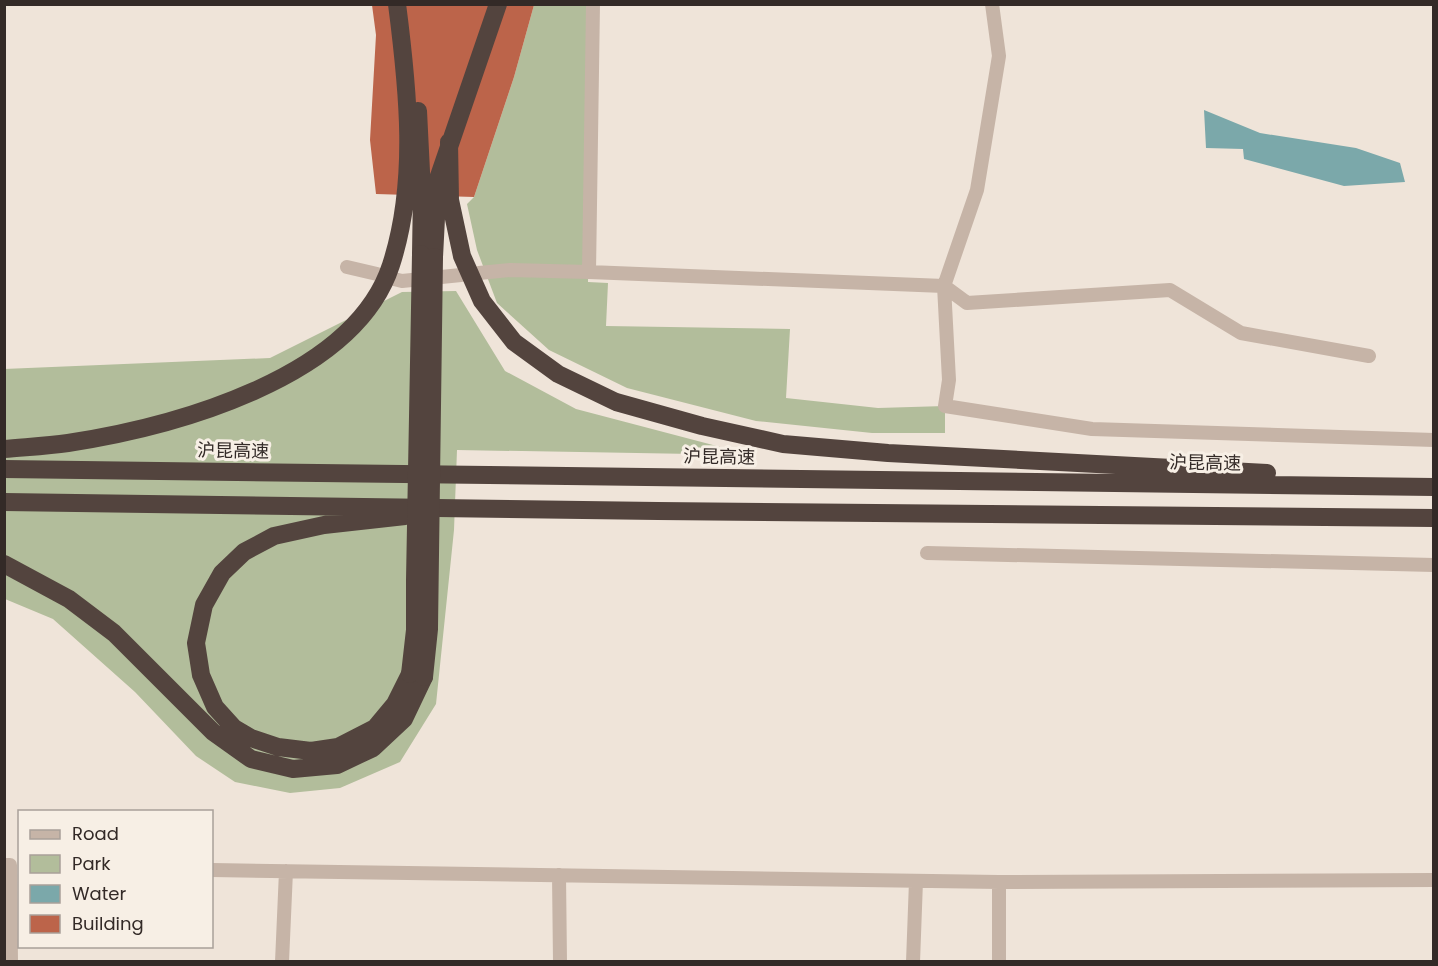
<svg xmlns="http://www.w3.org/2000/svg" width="1438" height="966" viewBox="0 0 1438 966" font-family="Poppins,'Noto Sans SC',sans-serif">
	<rect width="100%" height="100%" fill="#efe4d9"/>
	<path fill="#b2bd9b" d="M534 5H592L588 282 608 283 606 326 790 329 786 398 878 408 945 406V433H872L756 421 627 388 549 350 497 303 477 250 467 204 474 197 514 77Z
		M456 291 505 371 576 409 751 455 457 450 454 530 436 704 400 762 340 788 290 793 235 782 196 756 135 692 53 619 5 599 4 369 270 358 402 292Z"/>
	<path fill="#7ba8aa" d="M1204 110 1260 133 1356 148 1400 163 1405 182 1344 186 1244 159 1243 149 1206 148Z"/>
	<path fill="#bc644a" d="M372 5H534L514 77 474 197 376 194 370 140 376 35Z"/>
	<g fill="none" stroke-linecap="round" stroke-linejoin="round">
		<path stroke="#c6b4a7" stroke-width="14" d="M992 4 999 56 977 190 944 286 949 380 945 406 1092 429 1434 440
			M347 267 377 274
			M589 272 944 286 967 303 1170 290 1241 333 1369 356
			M479 273 510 270 589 272 593 4
			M394 279 402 281 461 275
			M927 553 1434 565
			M4 865H10L11 962
			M212 870 999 882 1434 880
			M559 875 560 962
			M282 962 286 871
			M913 962 916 881
			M999 962V882"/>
		<path stroke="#53443e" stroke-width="18" d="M418 111 422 192 421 254
			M449 142 450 200 462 256 482 301 514 342 558 374 616 402 702 426 783 444 888 453 1267 473
			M434 257 438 179 498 4
			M4 449C25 447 47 446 68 443 172 427 354 379 391 265 418 182 408 89 397 4
			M4 469 1434 487
			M4 502 658 511 1434 518
			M405 516 324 525 274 536 244 552 222 573 204 605 196 643 201 675 215 707 234 728 251 738 278 747 311 751 338 747 375 728 395 704 410 674
			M4 564 69 599 114 633 213 732 251 759 293 769 337 765 373 748 404 719 424 677"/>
		<path stroke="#53443e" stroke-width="18" d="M410 674 415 630V580L421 254
			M424 677 429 629 434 257"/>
	</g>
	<g text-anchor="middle" stroke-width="6" stroke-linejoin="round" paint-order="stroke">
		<g font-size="18" fill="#332a27" stroke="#f7efe5">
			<text transform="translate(233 451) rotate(1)" y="6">沪昆高速</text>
			<text transform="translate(719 457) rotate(1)" y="6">沪昆高速</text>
			<text transform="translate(1205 463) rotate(1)" y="6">沪昆高速</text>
		</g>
	</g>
	<rect width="1438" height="966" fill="none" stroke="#332a27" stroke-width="12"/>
	<rect x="18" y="810" width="195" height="138" fill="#f7efe5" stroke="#a9a099" stroke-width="1.5"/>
	<rect x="30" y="830" width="30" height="9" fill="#c6b4a7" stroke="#a9a099" stroke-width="1.5"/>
	<text x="72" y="840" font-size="18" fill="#332a27">Road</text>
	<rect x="30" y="855" width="30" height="18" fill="#b2bd9b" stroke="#a9a099" stroke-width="1.5"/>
	<text x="72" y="870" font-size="18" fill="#332a27">Park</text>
	<rect x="30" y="885" width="30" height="18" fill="#7ba8aa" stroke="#a9a099" stroke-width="1.5"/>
	<text x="72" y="900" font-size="18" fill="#332a27">Water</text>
	<rect x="30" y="915" width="30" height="18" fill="#bc644a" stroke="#a9a099" stroke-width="1.5"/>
	<text x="72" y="930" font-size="18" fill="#332a27">Building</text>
</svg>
